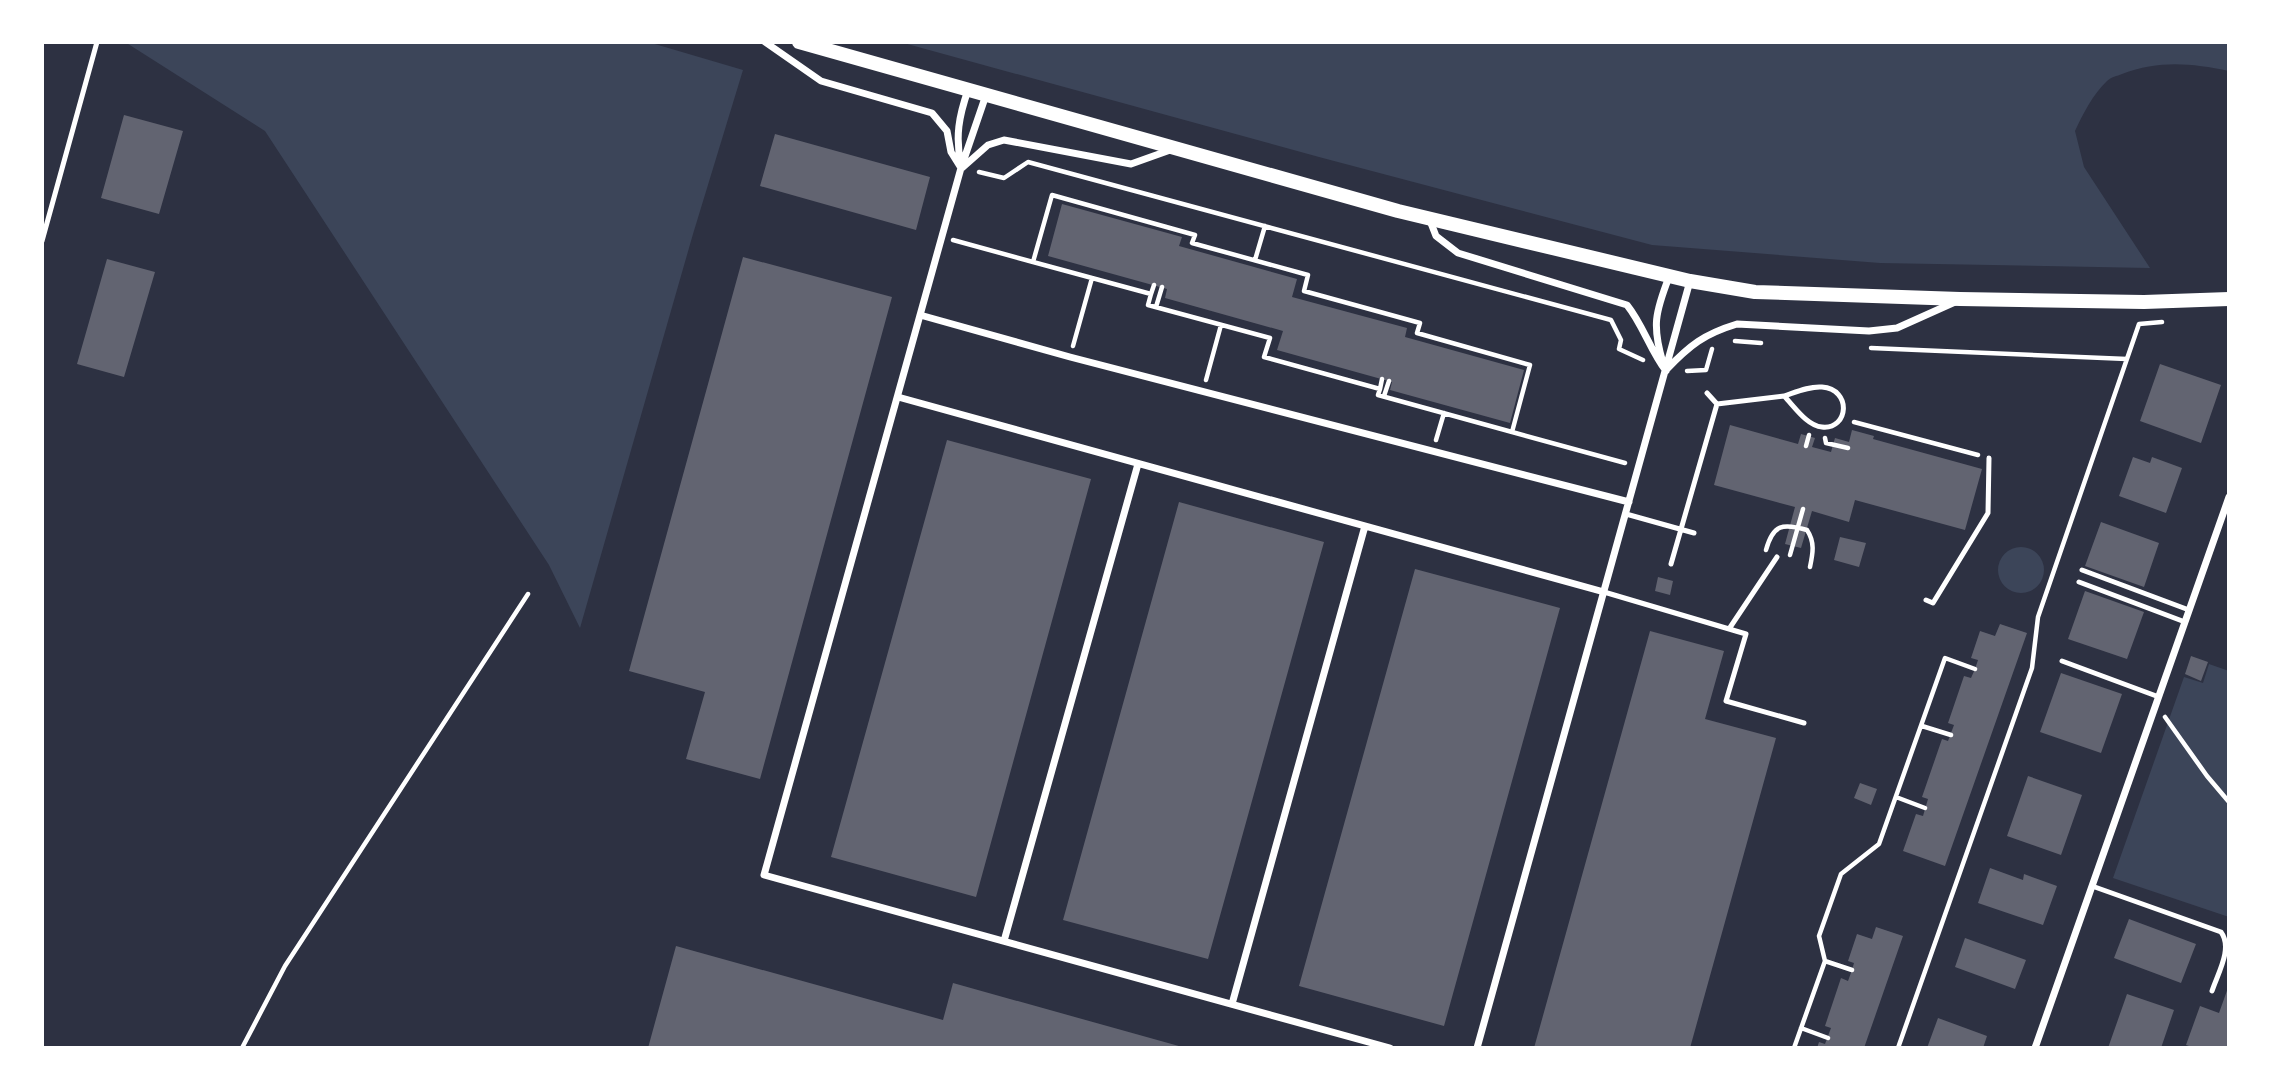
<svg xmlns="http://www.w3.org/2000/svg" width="2271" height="1090" viewBox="0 0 2271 1090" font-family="Overpass,sans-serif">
	<rect width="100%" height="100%" fill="#2d3142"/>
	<path fill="#3c4559" d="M125 42H648L743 70 693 234 580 628 549 565 265 131Z
		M900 42H2229V71C2191 63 2159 60 2122 74 2117 76 2111 77 2107 81 2093 94 2083 114 2075 131L2084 167 2150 268 1880 263 1652 245 1319 157Z
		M1998 570a23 23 0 1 1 46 0a23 23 0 1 1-46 0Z
		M2209 664 2229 671V917L2113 878 2184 677 2203 683Z"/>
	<path fill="#626471" d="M124 115 183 131 159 214 101 198Z
		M775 134 930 177 916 230 760 186Z
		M1062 204 1182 237 1179 246 1297 279 1292 297 1407 328 1405 337 1524 370 1510 423 1390 390 1392 382 1277 350 1283 331 1165 298 1167 289 1048 256Z
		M743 257 892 297 760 779 686 759 705 692 629 671Z
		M107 259 155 272 124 377 77 364Z
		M2160 364 2221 385 2201 443 2140 421Z
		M1730 425 1798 444 1801 434 1815 438 1812 447 1831 452 1835 438 1849 442 1852 430 1874 436 1873 439 1982 469 1965 530 1855 500 1849 522 1812 511 1801 548 1785 544 1795 507 1714 485Z
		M947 440 1091 479 976 897 831 857Z
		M2133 457 2150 463 2152 457 2182 468 2166 513 2119 496Z
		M1179 502 1324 542 1208 959 1063 920Z
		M2101 522 2159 543 2144 587 2085 566Z
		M1840 537 1866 543 1859 567 1834 560Z
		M1415 569 1560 608 1444 1026 1299 986Z
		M1658 577 1673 581 1670 595 1655 591Z
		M2085 591 2144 612 2127 659 2068 639Z
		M2000 624 2027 633 1945 866 1903 851 1916 814 1923 816 1928 799 1922 797 1942 739 1948 741 1954 725 1948 723 1964 676 1971 678 1975 669 1978 660 1971 658 1980 631 1995 636Z
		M1650 631 1724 651 1705 719 1776 738 1690 1048H1534Z
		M2191 656 2208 662 2201 681 2185 674Z
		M2061 673 2122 694 2101 753 2040 732Z
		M2028 776 2082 795 2061 855 2007 836Z
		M1860 783 1877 789 1871 805 1854 798Z
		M1990 868 2023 880 2024 874 2057 886 2043 925 1978 903Z
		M2129 919 2196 944 2181 983 2114 958Z
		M1876 927 1903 936 1864 1048H1817L1819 1042 1825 1044 1831 1028 1825 1026 1841 978 1848 981 1852 970 1854 963 1848 961 1857 934 1872 939Z
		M1965 938 2026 960 2015 989 1955 967Z
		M676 946 943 1020 953 983 1186 1048H648Z
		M2229 985V1048H2195L2186 1045 2200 1006 2219 1013Z
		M2127 994 2174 1010 2161 1048H2108Z
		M1938 1018 1987 1036 1983 1048H1927Z"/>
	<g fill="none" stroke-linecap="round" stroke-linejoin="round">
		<path stroke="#fff" stroke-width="4.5" d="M979 172 1004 178 1028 162 1611 320 1621 340 1619 349 1643 360
			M1052 195 1195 235 1192 243 1308 275 1304 291 1420 323 1417 333 1530 365 1512 432 1378 395 1380 389 1264 357 1270 338 1148 305 1151 294 1033 262Z
			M953 240 1033 262
			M1255 260 1265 226
			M1151 294 1154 285
			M1156 307 1162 287
			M1735 341 1761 343
			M1073 346 1092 278
			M1871 348 2127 359
			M1687 371 1706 370 1712 349
			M1206 380 1221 325
			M1380 389 1382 379
			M1384 396 1389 381
			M1854 422 1978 455
			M1512 432 1625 463
			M1825 438 1826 443 1848 448
			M1436 440 1444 413
			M1806 446 1809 435
			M1766 550C1773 524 1783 523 1807 530 1815 542 1813 553 1810 567
			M1790 555 1803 509
			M2165 717 2207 776 2229 802
			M1922 726 1951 735
			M1896 797 1925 808
			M1825 961 1852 970
			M1801 1028 1828 1038
			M242 1048 285 966 528 594
			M1794 1048 1825 961 1819 936 1841 874 1879 844 1945 658 1975 669
			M1898 1048 2032 668 2038 617 2139 324 2162 322"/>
		<path stroke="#fff" stroke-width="5" d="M42 241 97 42
			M1707 393 1717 404
			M1717 404 1784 396C1794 406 1807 426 1822 427 1849 430 1852 389 1822 387 1809 386 1796 392 1784 396
			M1626 514 1694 533
			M1671 564 1717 404
			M2082 570 2189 610
			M2079 582 2185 622
			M1604 592 1746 634 1726 701 1804 723
			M1926 600 1933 603 1988 513 1989 458
			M1729 629 1777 557
			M2062 661 2159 697
			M2092 886 2221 932C2233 948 2218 973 2212 991"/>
		<path stroke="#fff" stroke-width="7" d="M765 42 821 81 932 113 947 131 951 152 961 168
			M986 95 961 168 764 875 1390 1048
			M961 164C955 137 959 116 968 90
			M962 168 988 145 1004 140 1131 164 1173 149
			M1429 218 1436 236 1458 253 1627 305C1643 325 1650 350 1666 371
			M920 315 1070 357 1629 502
			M1663 363C1652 326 1655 313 1669 277
			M1666 370C1690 345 1704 334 1737 324L1869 331 1897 328 1955 302
			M898 397 1604 592
			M1004 941 1138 464
			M1232 1004 1365 526
			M1477 1048 1690 281
			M2035 1048 2229 497"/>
		<path stroke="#fff" stroke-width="14" d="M799 42 1398 211 1690 281 1755 292 1960 299 2144 302 2229 299"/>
	</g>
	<rect width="2271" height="1090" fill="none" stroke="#ffffff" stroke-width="88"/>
</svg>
